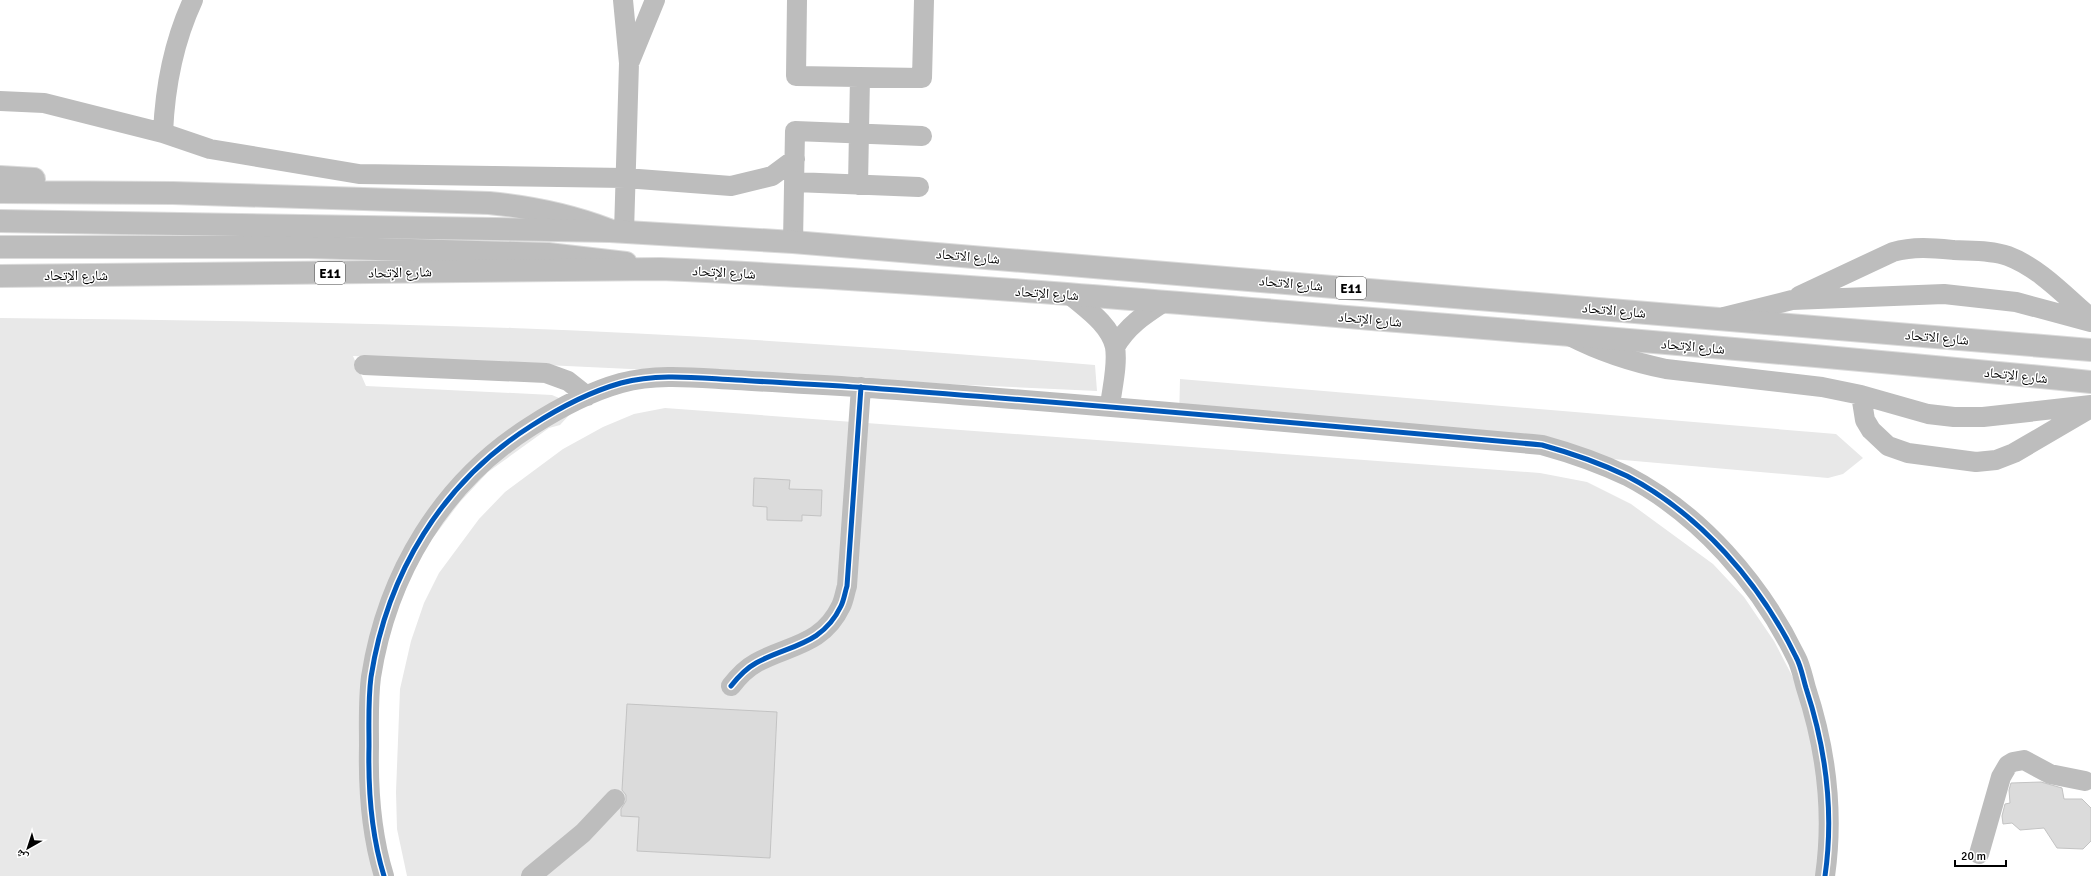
<svg xmlns="http://www.w3.org/2000/svg" width="2091" height="876" viewBox="0 0 2091 876" font-family="Signika,'Noto Naskh Arabic',sans-serif">
	<rect width="100%" height="100%" fill="#fff"/>
	<path fill="#e8e8e8" d="M0 318C171 320 341 322 512 328 706 335 901 349 1095 365L1097 391 353 356 366 386 552 395 566 401 571 413 560 425 549 428 488 472 460 502 417 559 401 593 374 685 381 876H0Z
		M1180 379 1836 434 1863 458 1843 474 1828 478 1179 421Z
		M665 408 1540 473 1587 482 1631 504 1713 564 1744 597 1774 641 1799 689 1816 736 1828 876H407L397 829 396 792 400 689 411 641 424 603 439 573 479 519 505 492 563 449 603 427 634 414Z"/>
	<path fill="#dbdbdb" stroke="#c3c3c3" d="M754 478 790 480 789 489 822 490 821 516 802 515V521L767 520V507L753 506Z
		M627 704 777 712 770 858 637 851 639 817 621 816V809L626 801V795L622 790Z
		M2041 782 2062 788 2064 799H2082L2091 808V841L2083 849 2057 848 2044 828 2020 830 2012 823 2003 824 2002 816 2005 804 2010 803 2009 790 2011 783Z"/>
	<g fill="none" stroke-linecap="round" stroke-linejoin="round">
		<g stroke="#dbdbdb" stroke-width="24">
			<path id="major" d="M0 177 34 179
				M0 192 173 193 489 203C531 207 570 215 609 230
				M0 247H309L548 254 626 263"/>
		</g>
		<g stroke="#dbdbdb" stroke-width="24">
			<path id="highway" d="M0 221 610 231 793 242 2091 350
				M0 276 660 269C897 279 1135 299 1372 319 1612 338 1852 358 2091 382"/>
		</g>
		<path stroke="#bdbdbd" stroke-width="20" d="M623 0 629 63 624 232
			M797 0 796 76 922 78 924 0
			M630 61 655 0
			M0 101 44 103 163 133 210 149 359 174 625 178 731 186 772 176 795 159
			M163 133C165 86 173 43 193 0
			M795 182 919 187
			M858 185 860 77
			M793 242 795 131 922 136
			M1069 294C1085 308 1110 324 1115 347 1118 365 1112 388 1110 406
			M1799 296 1893 252C1914 246 1933 248 1954 250 1972 251 1991 250 2008 256 2040 268 2066 297 2091 318
			M1724 317 1792 300 1944 294 2016 302 2091 322
			M1570 336C1601 352 1632 362 1666 369L1822 387 1861 395 1928 414 1954 417H1983L2091 405
			M1115 347C1127 326 1144 315 1164 302
			M364 365 546 373 568 381 587 396
			M1861 395 1865 420 1871 430 1888 446 1908 453 1976 462 1996 460 2014 453 2091 408
			M731 686C738 677 745 669 756 663 788 645 822 646 841 606 844 600 845 592 847 586L861 387
			M1979 854 2001 777 2008 765 2013 762 2024 760 2050 774 2085 781
			M384 876C371 834 368 790 369 746 369 724 368 700 371 677 387 574 442 482 531 426 559 408 589 392 621 383 659 373 697 378 736 380 785 383 833 385 882 389 1102 405 1322 425 1542 445 1571 453 1600 463 1627 476 1700 514 1760 583 1796 657 1801 666 1803 678 1806 688 1826 749 1834 813 1825 876
			M531 876 583 833 615 799"/>
		<use href="#major" stroke="#bdbdbd" stroke-width="22"/>
		<use href="#highway" stroke="#bdbdbd" stroke-width="22"/>
		<g stroke="#fff" stroke-width="8">
			<path id="cycleway" d="M731 686C738 677 745 669 756 663 788 645 822 646 841 606 844 600 845 592 847 586L861 387
				M384 876C371 834 368 790 369 746 369 724 368 700 371 677 387 574 442 482 531 426 559 408 589 392 621 383 659 373 697 378 736 380 785 383 833 385 882 389 1102 405 1322 425 1542 445 1571 453 1600 463 1627 476 1700 514 1760 583 1796 657 1801 666 1803 678 1806 688 1826 749 1834 813 1825 876"/>
		</g>
		<use href="#cycleway" stroke="#0057b8" stroke-width="5"/>
	</g>
	<g text-anchor="middle" stroke-width="3" stroke-linejoin="round" paint-order="stroke">
		<g fill="#fff" stroke="#4c4c4c" stroke-width="1">
			<rect x="315" y="262" width="30" height="22" rx="3"/>
			<rect x="1336" y="277" width="30" height="22" rx="3"/>
		</g>
		<g font-size="13" font-weight="bold" fill="#000">
			<text x="330" y="278">E11</text>
			<text x="1351" y="293">E11</text>
		</g>
		<g font-size="14" fill="#000" stroke="#fff">
			<text transform="translate(968 256) rotate(5)" y="5">شارع الاتحاد</text>
			<text transform="translate(400 272) rotate(-1)" y="5">شارع الإتحاد</text>
			<text transform="translate(724 272) rotate(3)" y="5">شارع الإتحاد</text>
			<text x="76" y="280">شارع الإتحاد</text>
			<text transform="translate(1291 283) rotate(5)" y="5">شارع الاتحاد</text>
			<text transform="translate(1047 293) rotate(4)" y="5">شارع الإتحاد</text>
			<text transform="translate(1614 310) rotate(5)" y="5">شارع الاتحاد</text>
			<text transform="translate(1370 319) rotate(5)" y="5">شارع الإتحاد</text>
			<text transform="translate(1937 337) rotate(5)" y="5">شارع الاتحاد</text>
			<text transform="translate(1693 346) rotate(5)" y="5">شارع الإتحاد</text>
			<text transform="translate(2016 375) rotate(6)" y="5">شارع الإتحاد</text>
		</g>
	</g>
	<g transform="translate(28 848) rotate(219)" stroke="#ffffff" stroke-width="3" paint-order="stroke">
	<path d="M0-3L7 15L0 10L-7 15Z" fill="#000000"/>
	<text y="-6" font-size="11" font-weight="bold" text-anchor="middle" fill="#000000">ش</text>
	</g>
	<path d="M1955 860v6h51v-6" fill="none" stroke="#000000" stroke-width="2"/>
	<text x="1961" y="860" font-size="12" fill="#000000" stroke="#ffffff" stroke-width="3" paint-order="stroke">20 m</text>
</svg>
